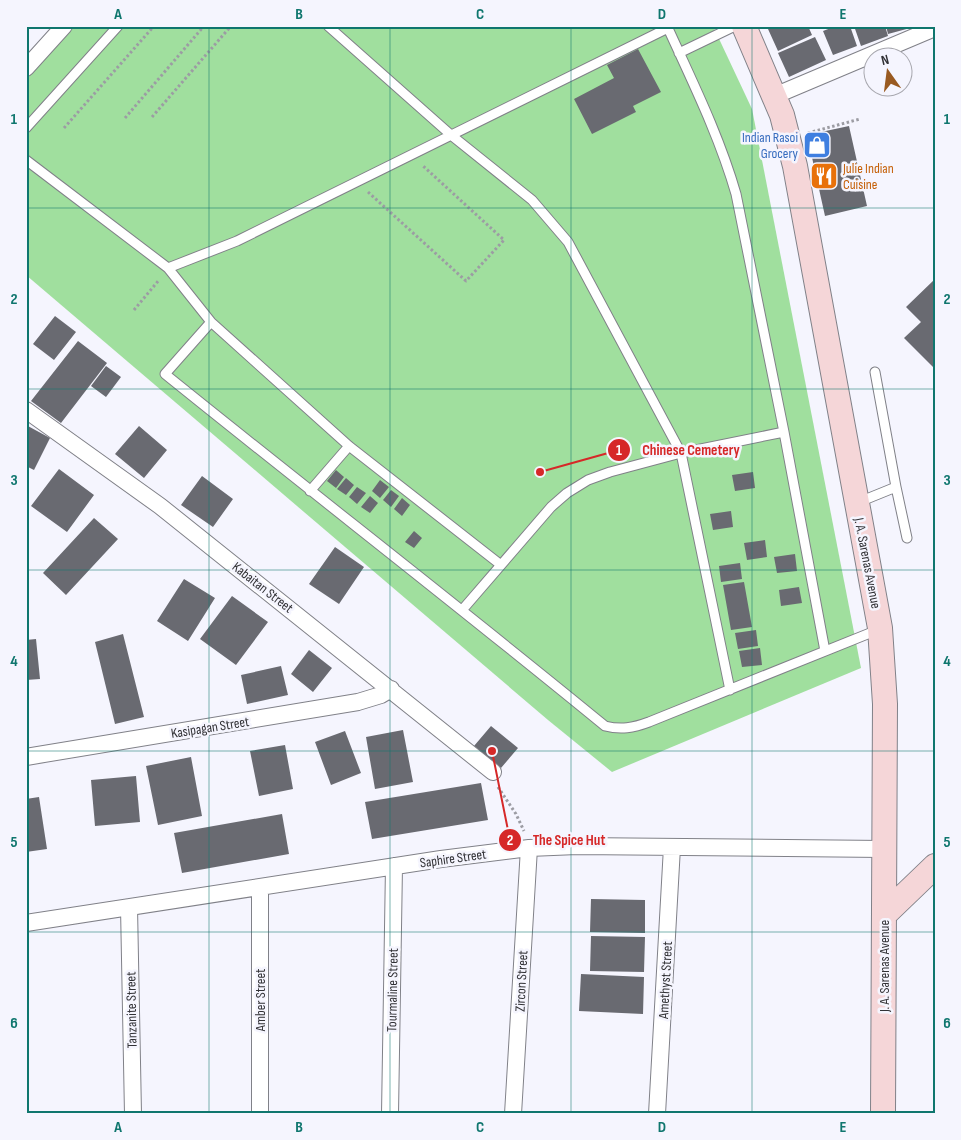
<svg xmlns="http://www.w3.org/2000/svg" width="961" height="1140" viewBox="0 0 961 1140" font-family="'Sofia Sans Condensed',sans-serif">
	<rect width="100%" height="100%" fill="#f5f5fe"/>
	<path fill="#a0df9e" d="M73 26H713L752 109 861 668 612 772 548 720 26 275V78Z"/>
	<path fill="#696a71" d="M775 26H808L812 35 778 51 768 29Z
		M836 26H850L857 46 833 55 823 31Z
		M854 26H885L888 36 861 46Z
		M886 26H914V27L888 34Z
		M815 37 826 60 789 77 778 53Z
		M638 49 661 92 633 106 636 112 592 134 574 99 614 78 607 65Z
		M849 126 867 206 825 216 807 135Z
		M935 279V369L904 338 921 322 906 307Z
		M55 316 76 332 54 360 33 344Z
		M78 341 107 363 61 423 31 401Z
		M106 366 121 377 106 397 91 386Z
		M26 425 50 438 34 470 26 466Z
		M139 426 167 450 144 478 115 454Z
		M59 469 94 495 67 532 31 506Z
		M336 470 344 477 336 488 327 481Z
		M753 472 755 488 735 491 732 475Z
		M202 476 233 499 213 527 181 505Z
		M346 478 354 485 346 495 337 489Z
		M380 480 389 487 380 498 372 491Z
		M357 487 366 493 357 504 349 497Z
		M391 490 399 496 391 507 383 500Z
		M370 496 378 503 370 513 361 507Z
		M402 498 410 505 402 516 394 509Z
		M731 511 733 527 713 530 710 514Z
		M94 518 118 539 66 595 43 573Z
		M414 531 422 538 414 548 405 542Z
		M765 540 767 557 747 560 744 543Z
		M335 547 364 567 339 604 309 584Z
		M795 554 797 571 777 573 774 557Z
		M740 563 742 579 721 582 719 566Z
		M184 579 215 598 188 641 157 621Z
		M744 582 752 627 731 630 723 585Z
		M799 587 802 603 781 606 779 590Z
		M232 596 268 622 236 665 200 639Z
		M756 630 758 646 738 649 735 633Z
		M123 634 144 717 115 724 95 642Z
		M36 639 40 679 26 680V640Z
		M760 648 762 665 742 667 739 651Z
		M309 650 332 668 313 692 291 674Z
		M281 666 288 695 247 704 241 675Z
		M491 726 518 748 501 768 474 746Z
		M403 730 413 782 375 789 366 737Z
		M345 731 361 773 331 785 315 742Z
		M285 745 293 789 259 796 250 751Z
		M191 757 202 816 158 825 146 766Z
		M136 776 140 822 95 826 91 780Z
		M481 783 488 820 372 839 365 802Z
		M39 797 47 849 26 852V799Z
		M282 814 289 854 182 873 174 833Z
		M591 899 645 900V933L590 932Z
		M591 936 645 937 644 972 590 971Z
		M581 974 644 977 643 1014 579 1011Z"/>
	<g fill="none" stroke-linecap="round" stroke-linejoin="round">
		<g stroke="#808188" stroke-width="11">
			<path id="lane" d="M328 26 451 135 532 200 568 242 681 453 730 690
				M667 26C692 81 719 135 736 194L784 432 825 651
				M679 53 735 26
				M26 128 118 26
				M26 160 168 268 211 322 349 446 501 565
				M168 268 237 241 668 28
				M211 322 165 374C311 492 460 607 605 726 621 730 633 728 649 722L880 629
				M896 487 907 538
				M310 491 349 446
				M859 502 896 487 875 372
				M463 609 551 507 567 493 588 480 610 472 681 453 784 432"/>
		</g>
		<g stroke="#808188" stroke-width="18">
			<path id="street" d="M26 68 64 26
				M774 96 935 28
				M26 410 160 506 493 772
				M26 757 358 702 381 695 391 689
				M129 907 133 1114
				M26 923 441 859 529 848 577 846 884 849
				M260 1114V887
				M390 1114 394 866
				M513 1114 529 848
				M657 1114 672 847"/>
		</g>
		<g stroke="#808188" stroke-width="26">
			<path id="secondary" d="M744 26 782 115 795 166 880 628 885 704 883 1114
				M884 915 935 866"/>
		</g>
		<path stroke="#9c9ca3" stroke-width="3" stroke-dasharray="2.5 2.5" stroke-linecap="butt" d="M152 117 231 26
			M125 118 204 26
			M64 128 154 26
			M808 133 860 119
			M368 192 466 281 504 240 422 165
			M134 310 159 280
			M498 787 516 814 524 831"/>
		<use href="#lane" stroke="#fff" stroke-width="9"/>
		<use href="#street" stroke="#fff" stroke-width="16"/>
		<use href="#secondary" stroke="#f5d6d8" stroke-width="24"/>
	</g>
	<path fill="none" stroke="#0f766e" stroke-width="1" stroke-opacity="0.55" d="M209 26V1114M390 26V1114M571 26V1114M752 26V1114M26 208H935M26 389H935M26 570H935M26 751H935M26 932H935"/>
	<defs>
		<g id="shop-square" transform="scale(1.4375)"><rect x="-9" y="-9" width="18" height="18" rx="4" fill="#3f7fe0" stroke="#f5f5fe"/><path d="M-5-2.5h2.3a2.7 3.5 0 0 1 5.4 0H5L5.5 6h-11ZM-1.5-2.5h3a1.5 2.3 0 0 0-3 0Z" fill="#fff"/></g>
		<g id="restaurant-square" transform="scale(1.4375)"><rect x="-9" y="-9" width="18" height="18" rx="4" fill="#e8710a" stroke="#f5f5fe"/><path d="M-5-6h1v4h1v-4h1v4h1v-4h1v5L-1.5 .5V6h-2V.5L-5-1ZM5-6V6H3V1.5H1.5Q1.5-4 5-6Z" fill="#fff"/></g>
	</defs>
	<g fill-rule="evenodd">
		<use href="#shop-square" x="817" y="145"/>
		<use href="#restaurant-square" x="824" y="176"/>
	</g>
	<g text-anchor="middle" stroke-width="5" stroke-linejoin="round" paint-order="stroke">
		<g font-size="14" fill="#366cbe" stroke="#f5f5fe" text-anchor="end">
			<text x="798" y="142">Indian Rasoi<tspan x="798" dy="16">Grocery</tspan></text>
		</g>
		<g font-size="14" fill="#c56008" stroke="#f5f5fe" text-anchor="start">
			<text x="843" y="173">Julie Indian<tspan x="843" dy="16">Cuisine</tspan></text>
		</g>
		<g font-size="14" fill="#313135" stroke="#f5f5fe">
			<text transform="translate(868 563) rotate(79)" y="5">J. A. Sarenas Avenue</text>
			<text transform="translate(263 587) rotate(38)" y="5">Kabaitan Street</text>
			<text transform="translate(210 727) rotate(-9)" y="5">Kasipagan Street</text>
			<text transform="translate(453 858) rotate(-8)" y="5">Saphire Street</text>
			<text transform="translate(884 966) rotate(-90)" y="5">J. A. Sarenas Avenue</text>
			<text transform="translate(665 980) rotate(-87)" y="5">Amethyst Street</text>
			<text transform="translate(521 981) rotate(-87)" y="5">Zircon Street</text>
			<text transform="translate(392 990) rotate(-89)" y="5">Tourmaline Street</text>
			<text transform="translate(260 1000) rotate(-90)" y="5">Amber Street</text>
			<text transform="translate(131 1010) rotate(-91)" y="5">Tanzanite Street</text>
		</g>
	</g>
	<path fill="none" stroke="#d62828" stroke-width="2" d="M540 472L619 450M492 751L510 840"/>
	<g fill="#d62828" stroke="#f5f5fe" stroke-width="2">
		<circle cx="540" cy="472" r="5"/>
		<circle cx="492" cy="751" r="5"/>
		<circle cx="619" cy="450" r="12"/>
		<circle cx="510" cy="840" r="12"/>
	</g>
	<g font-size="15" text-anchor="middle" font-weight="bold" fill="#fff">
		<text x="619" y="455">1</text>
		<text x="510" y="845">2</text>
	</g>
	<g font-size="15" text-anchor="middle" font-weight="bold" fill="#d62828" stroke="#f5f5fe" stroke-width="5" stroke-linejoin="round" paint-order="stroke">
		<text x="691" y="455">Chinese Cemetery</text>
		<text x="569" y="845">The Spice Hut</text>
	</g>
	<rect width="961" height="1140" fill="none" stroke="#f5f5fe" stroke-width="55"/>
	<g transform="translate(888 72) rotate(346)"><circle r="24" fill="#f5f5fe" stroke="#a7a7ae"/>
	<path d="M0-4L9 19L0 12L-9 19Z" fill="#995a21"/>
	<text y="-8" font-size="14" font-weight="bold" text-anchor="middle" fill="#313135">N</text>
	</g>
	<rect x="28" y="28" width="906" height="1084" fill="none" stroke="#0f766e" stroke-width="2"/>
	<g font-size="16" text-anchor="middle" font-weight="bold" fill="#0f766e">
		<text x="118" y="19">A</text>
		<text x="299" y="19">B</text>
		<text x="480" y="19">C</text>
		<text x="662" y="19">D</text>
		<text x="843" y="19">E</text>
		<text x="14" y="124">1</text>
		<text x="947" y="124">1</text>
		<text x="14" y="304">2</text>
		<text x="947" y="304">2</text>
		<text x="14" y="485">3</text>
		<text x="947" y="485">3</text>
		<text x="14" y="666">4</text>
		<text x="947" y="666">4</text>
		<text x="14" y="847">5</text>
		<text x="947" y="847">5</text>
		<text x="14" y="1028">6</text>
		<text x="947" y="1028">6</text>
		<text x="118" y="1132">A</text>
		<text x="299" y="1132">B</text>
		<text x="480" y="1132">C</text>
		<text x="662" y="1132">D</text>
		<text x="843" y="1132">E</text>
	</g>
</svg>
